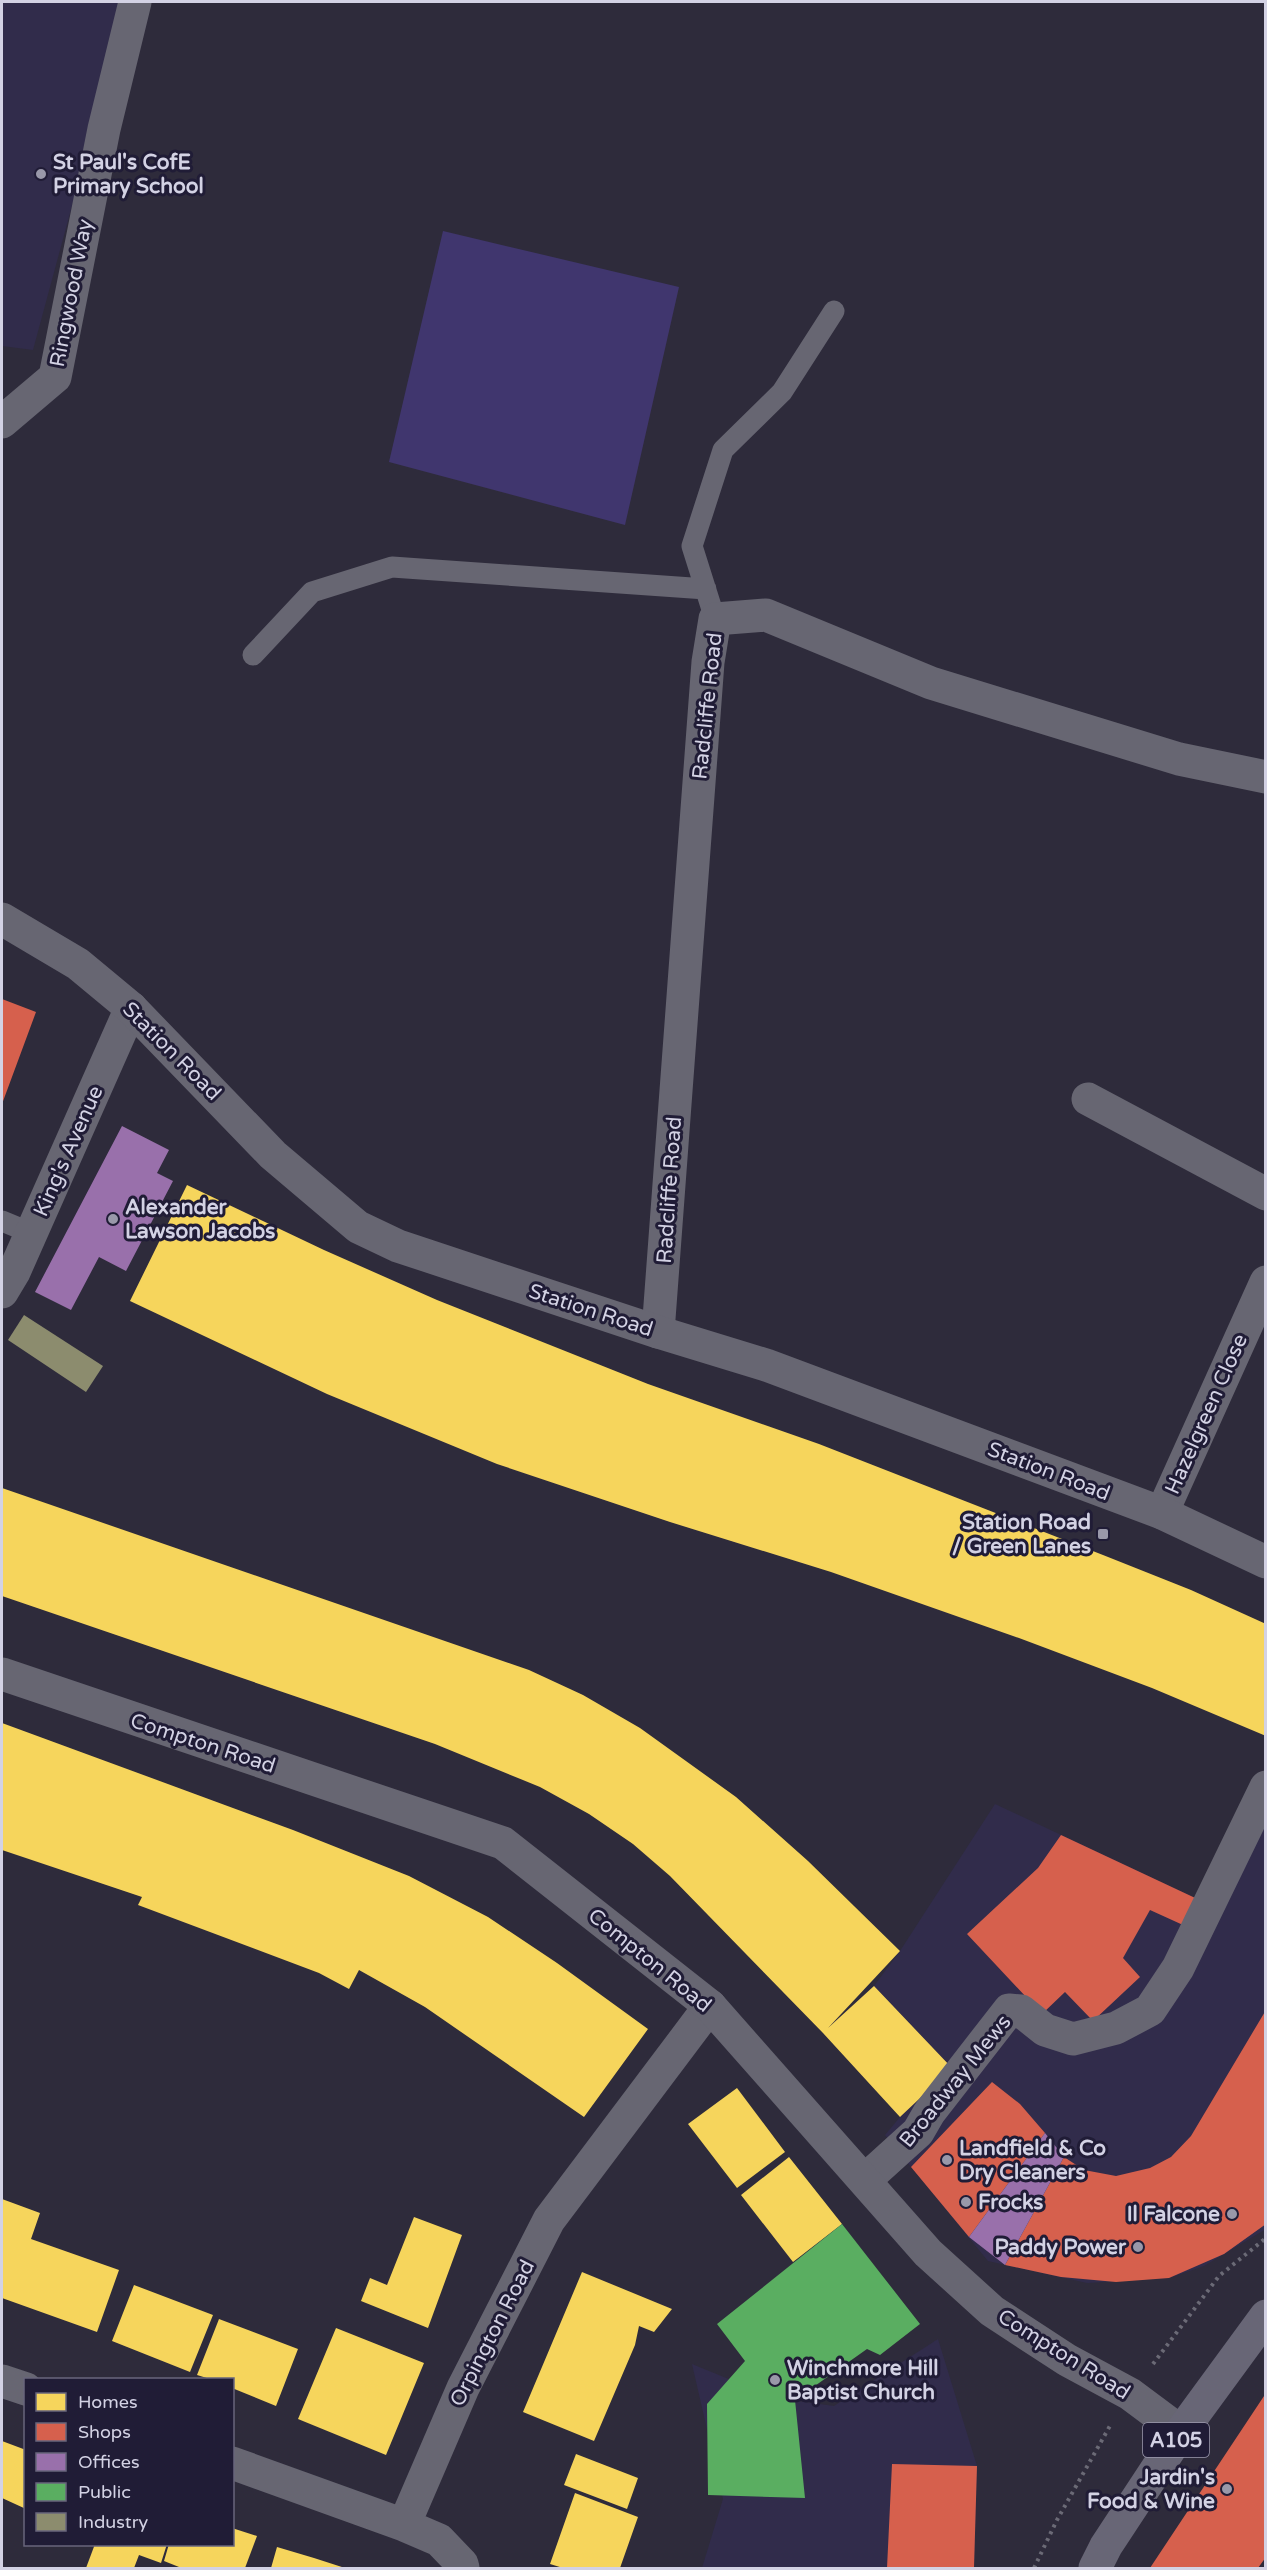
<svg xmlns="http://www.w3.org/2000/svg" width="1267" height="2570" viewBox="0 0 1267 2570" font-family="'Varela Round',sans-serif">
	<rect width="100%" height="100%" fill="#2e2b3b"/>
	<path fill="#312c4b" d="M2 2H127L33 350 2 346Z
		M995 1804 1208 1904 1265 1815 1266 2229 1204 2266 1169 2278 1087 2283 988 2261 885 2135 900 2117 952 2068 874 1986 900 1951Z
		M938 2339 977 2466 974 2568H702L723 2499 692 2364 775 2398 834 2406Z"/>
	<path fill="#40366e" d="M443 231 679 287 625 525 389 462Z"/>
	<path fill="#f6d55c" d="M187 1185 324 1250 437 1300 648 1384 819 1444 1103 1555 1191 1590 1266 1624V1736L1152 1688 1019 1638 831 1572 670 1522 497 1464 327 1394 130 1301Z
		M2 1488 529 1670 583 1695 640 1728 736 1797 808 1861 900 1951 828 2028 874 1986 952 2068 900 2117 823 2033 670 1876 633 1844 589 1814 540 1787 435 1744 2 1596Z
		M2 1723 293 1830 409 1876 488 1917 557 1963 648 2029 584 2117 425 2007 359 1970 349 1989 319 1973 138 1905 142 1897 2 1850Z
		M737 2088 785 2152 737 2188 688 2124Z
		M789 2157 842 2224 793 2262 741 2195Z
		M2 2199 40 2213 31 2239 119 2270 97 2332 2 2298Z
		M414 2217 462 2235 428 2328 361 2301 370 2278 387 2285Z
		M582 2272 672 2309 654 2332 639 2326 635 2345 594 2441 523 2412Z
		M134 2285 213 2315 190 2372 112 2341Z
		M219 2319 298 2349 276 2406 232 2388V2379H210L197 2375Z
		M336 2328 424 2363 386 2455 298 2419Z
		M2 2441 26 2450V2509L2 2498Z
		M576 2454 638 2478 627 2509 564 2485Z
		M575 2493 638 2517 620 2568H563L550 2564Z
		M232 2528 257 2536 245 2568H178L179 2567 164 2561 169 2544H232Z
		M95 2544H167L161 2563 139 2555 134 2568H86Z
		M277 2547 314 2558 345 2568H271Z"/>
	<path fill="#d6604d" d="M2 999 36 1012 2 1104Z
		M1061 1835 1208 1904 1194 1930 1150 1910 1123 1958 1140 1977 1093 2021 1065 1992 1042 2014 967 1934 1038 1868Z
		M1266 2010V2224L1224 2254 1169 2278 1116 2282 1061 2277 1005 2265 1064 2157 1084 2170 1116 2176 1150 2168 1171 2157 1191 2136Z
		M992 2082 1020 2104 1045 2133 969 2237 911 2167Z
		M1266 2393V2557L1258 2568H1150Z
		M892 2464 977 2466 974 2568H887Z"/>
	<path fill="#9970ab" d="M122 1126 169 1150 157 1173 173 1181 126 1271 99 1257 71 1310 35 1292Z
		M1045 2133 1064 2157 1005 2265 969 2237Z"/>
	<path fill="#5aae61" d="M842 2224 920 2324 880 2355 867 2349 795 2400 805 2498 708 2495 707 2404 745 2361 717 2324Z"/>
	<path fill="#8c8c6e" d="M24 1315 103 1366 86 1392 8 1340Z"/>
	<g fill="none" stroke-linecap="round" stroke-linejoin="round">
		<path stroke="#6b6a76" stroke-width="4" stroke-dasharray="3 4.5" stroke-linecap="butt" d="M1153 2364 1219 2276 1266 2238
			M1034 2568 1057 2520 1111 2424"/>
		<path stroke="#676672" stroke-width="21" d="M715 619 692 546 723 450 782 392 834 311
			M253 655 312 592 392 567 706 589
			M2 1221 31 1233"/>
		<path stroke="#676672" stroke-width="33" d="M2 422 55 377 104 129 135 2
			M1088 1099 1266 1194
			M2 1292 14 1272 131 1008
			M658 1332 708 662 715 619 766 615 931 683 1179 759 1266 777
			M1162 1513 1266 1282
			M865 2180 918 2132 929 2113 1009 2010 1021 2011 1045 2030 1073 2039 1116 2028 1150 2010 1178 1968 1266 1787
			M2 2381 26 2389
			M232 2463 404 2525 463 2388 549 2220 710 2006
			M404 2525 439 2540 462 2564 463 2568"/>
		<path stroke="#676672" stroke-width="33" d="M2 919 78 964 131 1008 273 1155 358 1227 398 1246 658 1332 766 1365 1162 1513 1266 1562
			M2 1674 503 1843 710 2006 928 2253 992 2311 1067 2360 1130 2394 1181 2432"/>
		<path stroke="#686676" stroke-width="33" d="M1095 2568 1106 2546 1181 2432 1266 2316"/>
	</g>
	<g fill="#9998a9" stroke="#201c36" stroke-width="2">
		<circle cx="41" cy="174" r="6"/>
		<circle cx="113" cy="1219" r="6"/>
		<rect x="1097" y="1528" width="12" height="12" rx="3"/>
		<circle cx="947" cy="2160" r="6"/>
		<circle cx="966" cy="2202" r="6"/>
		<circle cx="1232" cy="2214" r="6"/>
		<circle cx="1138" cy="2247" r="6"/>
		<circle cx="775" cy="2380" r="6"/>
		<circle cx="1227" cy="2489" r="6"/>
	</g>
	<g text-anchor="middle" stroke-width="6" stroke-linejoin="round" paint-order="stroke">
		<rect fill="#201c36" stroke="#9d9bb0" stroke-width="1.5" x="1143" y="2423" width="66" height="34" rx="4.5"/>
		<g font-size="20" font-weight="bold" fill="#d3d2e4">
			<text x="1176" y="2447">A105</text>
		</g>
		<g font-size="21" font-weight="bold" fill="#d3d2e4" stroke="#201c36" text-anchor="start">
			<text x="53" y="169">St Paul's CofE<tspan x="53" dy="24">Primary School</tspan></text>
			<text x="125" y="1214">Alexander<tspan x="125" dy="24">Lawson Jacobs</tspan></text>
			<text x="1091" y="1529" text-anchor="end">Station Road<tspan x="1091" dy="24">/ Green Lanes</tspan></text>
			<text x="959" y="2155">Landfield &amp; Co<tspan x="959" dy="24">Dry Cleaners</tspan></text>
			<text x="978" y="2209">Frocks</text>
			<text x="1220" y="2221" text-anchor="end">Il Falcone</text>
			<text x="1126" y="2254" text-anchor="end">Paddy Power</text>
			<text x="787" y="2375">Winchmore Hill<tspan x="787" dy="24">Baptist Church</tspan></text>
			<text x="1215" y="2484" text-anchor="end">Jardin's<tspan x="1215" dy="24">Food &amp; Wine</tspan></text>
		</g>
		<g font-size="21" fill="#d3d2e4" stroke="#201c36">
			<text transform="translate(71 293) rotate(-79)" y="7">Ringwood Way</text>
			<text transform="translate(707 706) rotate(-84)" y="7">Radcliffe Road</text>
			<text transform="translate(172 1051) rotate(45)" y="7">Station Road</text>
			<text transform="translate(68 1151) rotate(-66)" y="7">King's Avenue</text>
			<text transform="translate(669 1190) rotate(-86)" y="7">Radcliffe Road</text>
			<text transform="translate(591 1310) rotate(18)" y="7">Station Road</text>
			<text transform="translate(1206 1414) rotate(-66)" y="7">Hazelgreen Close</text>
			<text transform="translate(1049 1471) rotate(21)" y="7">Station Road</text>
			<text transform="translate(203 1743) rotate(18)" y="7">Compton Road</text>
			<text transform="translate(650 1960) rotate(39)" y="7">Compton Road</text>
			<text transform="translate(955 2081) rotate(-51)" y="7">Broadway Mews</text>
			<text transform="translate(492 2333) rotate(-63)" y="7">Orpington Road</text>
			<text transform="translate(1064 2354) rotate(32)" y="7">Compton Road</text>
		</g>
	</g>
	<rect width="1267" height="2570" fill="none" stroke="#d3d2e4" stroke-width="6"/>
	<rect x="24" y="2378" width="210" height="168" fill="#201c36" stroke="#68657c" stroke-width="1.5"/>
	<rect x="36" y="2393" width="30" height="18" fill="#f6d55c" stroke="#68657c" stroke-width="1.5"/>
	<text x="78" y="2408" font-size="18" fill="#d3d2e4">Homes</text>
	<rect x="36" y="2423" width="30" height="18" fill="#d6604d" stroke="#68657c" stroke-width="1.5"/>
	<text x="78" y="2438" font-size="18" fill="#d3d2e4">Shops</text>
	<rect x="36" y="2453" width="30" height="18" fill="#9970ab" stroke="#68657c" stroke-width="1.5"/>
	<text x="78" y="2468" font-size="18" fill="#d3d2e4">Offices</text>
	<rect x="36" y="2483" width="30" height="18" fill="#5aae61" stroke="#68657c" stroke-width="1.5"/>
	<text x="78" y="2498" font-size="18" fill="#d3d2e4">Public</text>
	<rect x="36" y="2513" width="30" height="18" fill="#8c8c6e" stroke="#68657c" stroke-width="1.5"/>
	<text x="78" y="2528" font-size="18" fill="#d3d2e4">Industry</text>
</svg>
